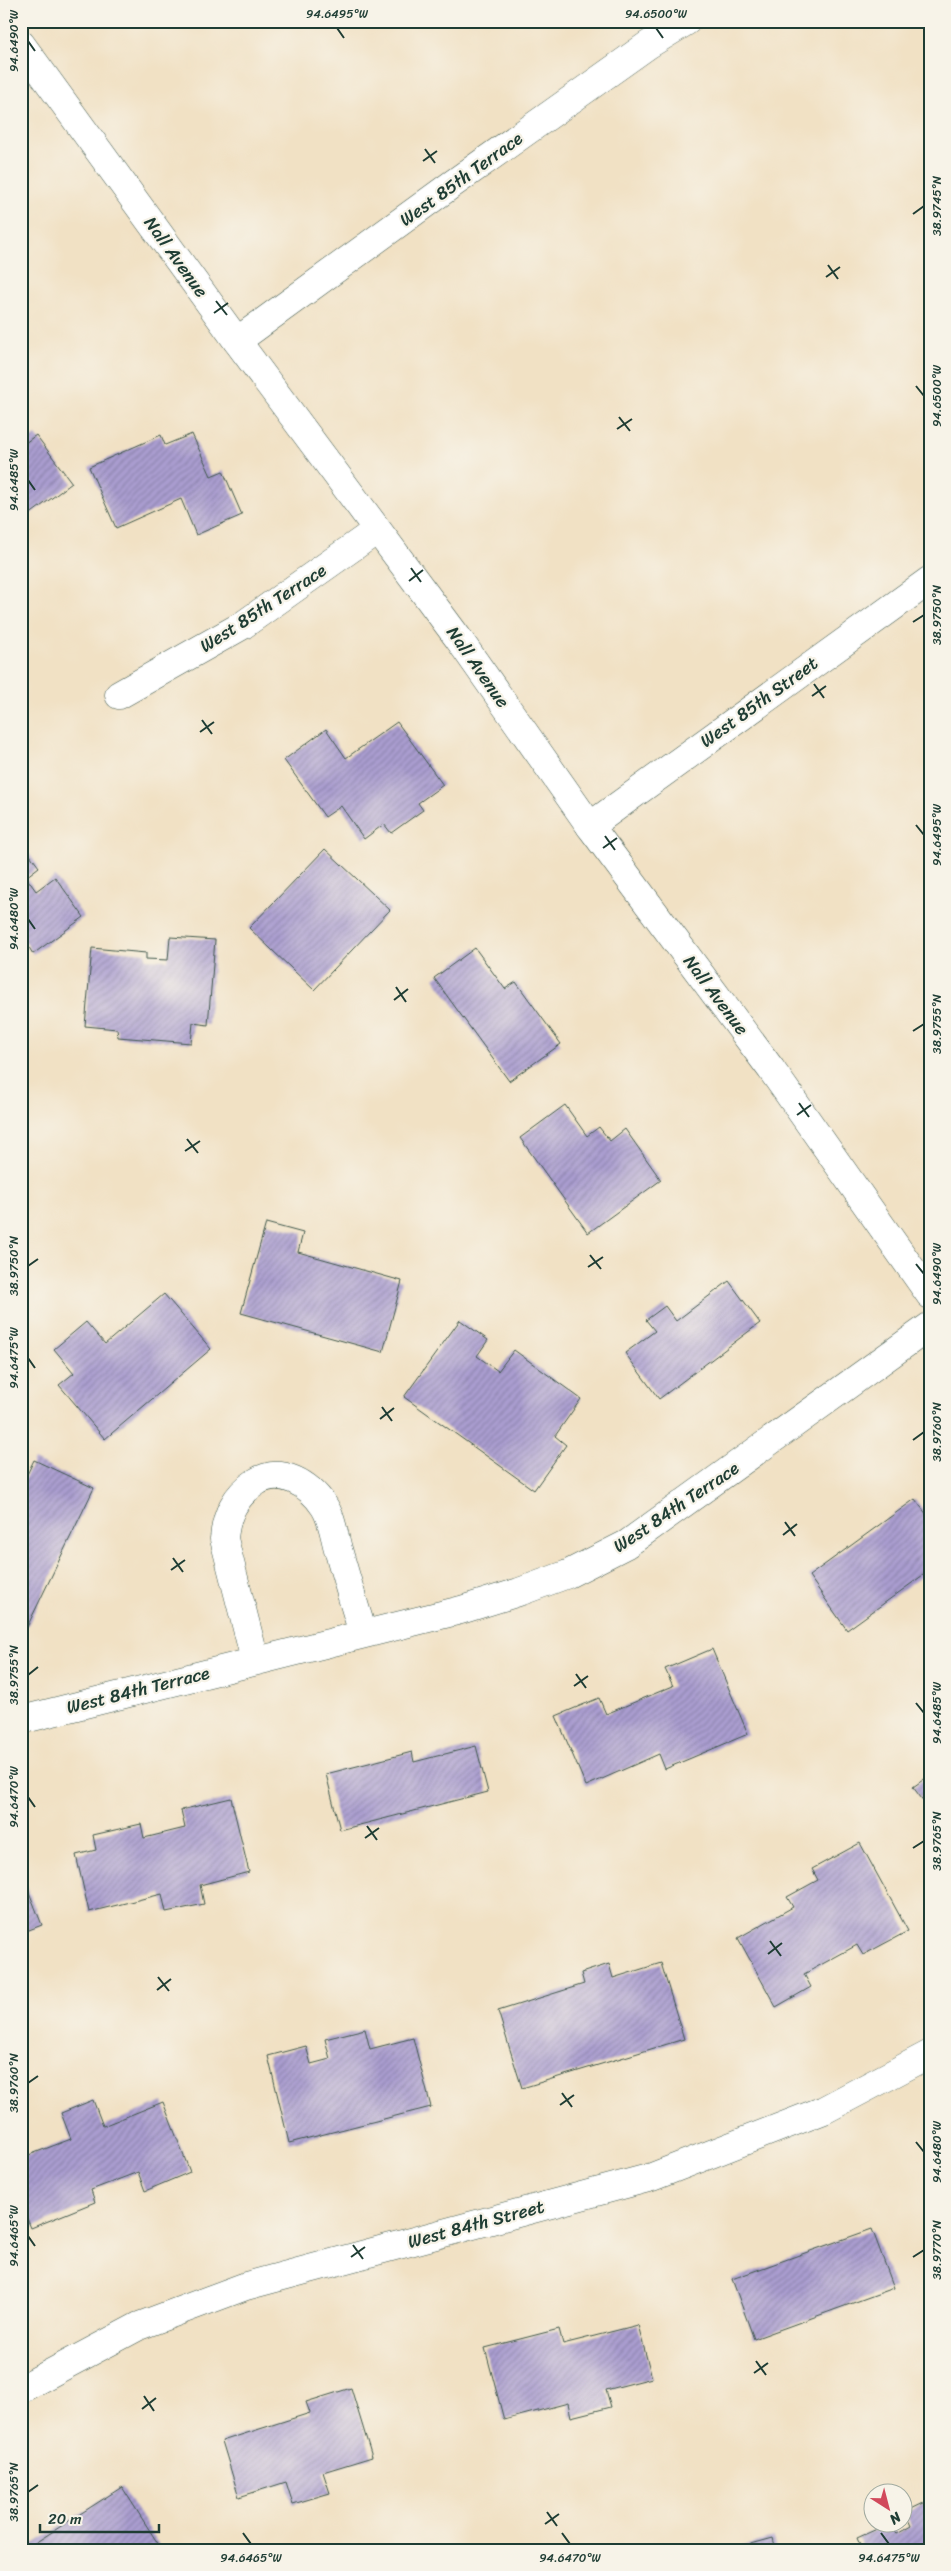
<svg xmlns="http://www.w3.org/2000/svg" width="951" height="2571" viewBox="0 0 951 2571" font-family="Sriracha,sans-serif">
	<defs>
		<pattern id="building-hatch" width="6" height="6" patternUnits="userSpaceOnUse" patternTransform="scale(1.25)"><rect width="6" height="6" fill="#aa9dd0"/><path d="M-1 1l2-2M0 6l6-6M5 7l2-2" fill="none" stroke="#8a81aa"/></pattern>
	</defs>
	<rect width="100%" height="100%" fill="#f7f3e8"/>
	<filter id="ink" filterUnits="userSpaceOnUse"><feTurbulence type="fractalNoise" baseFrequency=".02" numOctaves="2"/><feDisplacementMap in="SourceGraphic" scale="10" xChannelSelector="R" yChannelSelector="G"/><feConvolveMatrix kernelMatrix="1 2 1 2 8 2 1 2 1" color-interpolation-filters="sRGB"/></filter>
	<filter id="wash" filterUnits="userSpaceOnUse"><feTurbulence type="fractalNoise" baseFrequency=".0096" numOctaves="4" result="noise"/><feDisplacementMap in="SourceGraphic" scale="20" xChannelSelector="R" yChannelSelector="G"/><feGaussianBlur stdDeviation="1.12" result="paint"/><feColorMatrix in="noise" values="0 0 0 0 0 0 0 0 0 0 0 0 0 0 0 0 0 1.4 0 .05"/><feComposite in="paint" operator="in"/></filter>
	<g filter="url(#wash)">
		<rect width="100%" height="100%" fill="#f1e1c4"/>
		<g id="blocks">
			<path fill="url(#building-hatch)" d="M192 434 211 476 223 471 242 515 196 535 181 499 116 528 89 467 161 435 165 445Z
				M36 435 72 483 21 521V446Z
				M397 722 443 785 418 803 423 810 391 833 384 824 364 839 341 806 325 817 284 760 326 729 346 758Z
				M21 843 39 867 26 877 36 891 55 877 84 917 33 954 25 941 21 944Z
				M325 849 390 910 314 990 249 928Z
				M170 937 215 940 208 1025 193 1023 191 1043 118 1037 117 1029 85 1026 92 948 146 953V959L168 960Z
				M475 948 505 989 516 982 561 1044 509 1081 434 978Z
				M565 1105 587 1136 599 1127 610 1141 625 1129 661 1180 588 1233 520 1138Z
				M266 1223 303 1233 298 1252 402 1281 383 1352 241 1313Z
				M729 1281 760 1323 659 1399 625 1353 655 1331 646 1320 665 1306 676 1321Z
				M164 1294 211 1349 105 1439 59 1385 74 1373 54 1349 86 1322 105 1344Z
				M460 1320 488 1340 477 1356 498 1371 514 1350 581 1399 555 1436 566 1445 534 1490 404 1397Z
				M34 1460 94 1488 27 1627 21 1625V1487Z
				M915 1499 930 1519V1570L847 1630 809 1576Z
				M712 1649 748 1734 665 1769 659 1754 586 1786 556 1716 599 1698 606 1714 673 1686 665 1669Z
				M476 1746 488 1792 340 1830 326 1774 412 1752 414 1762Z
				M930 1775V1810L913 1787Z
				M231 1798 249 1872 200 1885 204 1904 166 1912 162 1894 89 1912 76 1855 96 1850 93 1835 141 1824 144 1838 185 1828 181 1810Z
				M860 1843 908 1931 863 1955 857 1945 804 1974 811 1987 776 2007 738 1938 793 1907 787 1897 818 1880 812 1869Z
				M21 1872 42 1925 21 1933Z
				M661 1963 684 2039 522 2088 498 2011 584 1984 581 1973 609 1964 613 1978Z
				M365 2029 370 2049 413 2038 431 2107 289 2143 268 2056 306 2046 311 2064 330 2059 325 2039Z
				M93 2100 103 2126 163 2102 190 2172 145 2191 138 2172 91 2190 95 2202 31 2228 21 2204V2158L71 2139 61 2113Z
				M872 2229 894 2288 754 2339 732 2279Z
				M638 2325 652 2378 606 2390 611 2407 571 2417 568 2403 504 2420 485 2348 559 2329 563 2344Z
				M351 2388 372 2457 323 2472 330 2493 293 2504 286 2482 239 2497 222 2441 310 2413 306 2402Z
				M122 2487 162 2550H24Z
				M930 2500V2550H862L857 2538 888 2524 897 2534 911 2526 905 2512Z
				M773 2538 776 2550H733V2549Z"/>
		</g>
	</g>
	<g filter="url(#ink)">
		<use href="#blocks" fill-opacity="0" stroke="#3e564a" stroke-width="1"/>
		<g fill="none" stroke-linecap="round" stroke-linejoin="round">
			<g stroke="#3e564a" stroke-width="29">
				<path id="minor" d="M237 341 451 185 648 45 687 21
					M119 695 243 625 377 530
					M590 826 930 580
					M255 1660 224 1539C226 1514 235 1496 256 1482 281 1466 309 1484 324 1506 332 1518 334 1535 338 1549 346 1577 354 1605 363 1633
					M21 1720 461 1610 519 1592 568 1574 627 1544 930 1326
					M21 2389 139 2326 246 2286 652 2177 824 2110 930 2054"/>
			</g>
			<g stroke="#3e564a" stroke-width="29">
				<path id="major" d="M21 44 237 341 458 638 590 826 771 1069 930 1295"/>
			</g>
			<use href="#minor" stroke="#fff" stroke-width="28"/>
			<use href="#major" stroke="#fff" stroke-width="28"/>
		</g>
	</g>
	<path fill="none" stroke="#1f3d34" stroke-width="2" d="M337 28 344 38M656 28 663 38M28 41 35 51M425 149 435 163M423 161 437 151M913 214 924 206M828 265 838 279M826 277 840 267M216 301 227 315M214 313 228 303M916 386 924 396M619 417 630 431M617 429 632 419M28 480 35 490M411 568 421 582M409 581 423 570M913 622 924 615M814 684 824 698M812 696 826 686M202 720 212 734M200 732 214 722M916 825 924 835M605 836 615 850M603 848 617 838M28 919 35 929M396 987 406 1002M394 1000 408 989M913 1031 924 1024M799 1103 809 1117M797 1115 811 1105M187 1139 198 1153M185 1151 200 1141M590 1255 601 1269M916 1264 924 1274M28 1266 38 1259M588 1267 603 1257M28 1358 35 1368M382 1407 392 1421M380 1419 394 1408M913 1440 924 1432M785 1522 795 1536M783 1535 797 1524M173 1558 183 1572M171 1570 185 1560M576 1674 586 1688M28 1675 38 1667M574 1686 588 1676M916 1703 924 1713M28 1797 35 1807M367 1826 377 1840M365 1838 379 1828M913 1848 924 1841M770 1941 781 1956M768 1954 782 1943M158 1977 169 1991M157 1990 171 1979M28 2083 38 2076M562 2093 572 2107M560 2105 574 2095M916 2142 924 2152M28 2236 35 2246M353 2245 363 2259M351 2257 365 2247M913 2257 924 2250M756 2361 766 2375M754 2373 768 2363M144 2396 154 2411M142 2409 156 2398M28 2492 38 2485M547 2512 557 2526M545 2524 559 2514M243 2533 251 2544M562 2533 570 2544M881 2533 889 2544"/>
	<g text-anchor="middle" stroke-width="4.5" stroke-linejoin="round" paint-order="stroke">
		<g font-size="18" fill="#1f3d34" stroke="#f7f3e8">
			<text transform="translate(461 179) rotate(-36)" y="6">West 85th Terrace</text>
			<text transform="translate(176 257) rotate(54)" y="6">Nall Avenue</text>
			<text transform="translate(263 608) rotate(-33)" y="6">West 85th Terrace</text>
			<text transform="translate(478 667) rotate(55)" y="6">Nall Avenue</text>
			<text transform="translate(759 702) rotate(-36)" y="6">West 85th Street</text>
			<text transform="translate(716 995) rotate(53)" y="6">Nall Avenue</text>
			<text transform="translate(676 1507) rotate(-34)" y="6">West 84th Terrace</text>
			<text transform="translate(138 1690) rotate(-14)" y="6">West 84th Terrace</text>
			<text transform="translate(476 2224) rotate(-15)" y="6">West 84th Street</text>
		</g>
	</g>
	<rect width="951" height="2571" fill="none" stroke="#f7f3e8" stroke-width="55"/>
	<g transform="translate(888 2508) rotate(144)"><circle r="24" fill="#f7f3e8" stroke="#a1aaa0"/>
	<path d="M0-4L9 19L0 12L-9 19Z" fill="#d1495b"/>
	<text y="-8" font-size="14" font-weight="bold" text-anchor="middle" fill="#1f3d34">N</text>
	</g>
	<path d="M40 2524v8h119v-8" fill="none" stroke="#1f3d34" stroke-width="2.5"/>
	<text x="48" y="2524" font-size="15" fill="#1f3d34" stroke="#f7f3e8" stroke-width="4" paint-order="stroke">20 m</text>
	<rect x="28" y="28" width="896" height="2516" fill="none" stroke="#1f3d34" stroke-width="2"/>
	<g font-size="12" text-anchor="middle" fill="#1f3d34">
		<text x="337" y="18">94.6495°W</text>
		<text x="656" y="18">94.6500°W</text>
		<text transform="translate(14 41) rotate(-90)" y="4">94.6490°W</text>
		<text transform="translate(937 206) rotate(-90)" y="4">38.9745°N</text>
		<text transform="translate(937 396) rotate(-90)" y="4">94.6500°W</text>
		<text transform="translate(14 480) rotate(-90)" y="4">94.6485°W</text>
		<text transform="translate(937 615) rotate(-90)" y="4">38.9750°N</text>
		<text transform="translate(937 835) rotate(-90)" y="4">94.6495°W</text>
		<text transform="translate(14 919) rotate(-90)" y="4">94.6480°W</text>
		<text transform="translate(937 1024) rotate(-90)" y="4">38.9755°N</text>
		<text transform="translate(14 1266) rotate(-90)" y="4">38.9750°N</text>
		<text transform="translate(937 1274) rotate(-90)" y="4">94.6490°W</text>
		<text transform="translate(14 1358) rotate(-90)" y="4">94.6475°W</text>
		<text transform="translate(937 1432) rotate(-90)" y="4">38.9760°N</text>
		<text transform="translate(14 1675) rotate(-90)" y="4">38.9755°N</text>
		<text transform="translate(937 1713) rotate(-90)" y="4">94.6485°W</text>
		<text transform="translate(14 1797) rotate(-90)" y="4">94.6470°W</text>
		<text transform="translate(937 1841) rotate(-90)" y="4">38.9765°N</text>
		<text transform="translate(14 2083) rotate(-90)" y="4">38.9760°N</text>
		<text transform="translate(937 2152) rotate(-90)" y="4">94.6480°W</text>
		<text transform="translate(14 2236) rotate(-90)" y="4">94.6465°W</text>
		<text transform="translate(937 2250) rotate(-90)" y="4">38.9770°N</text>
		<text transform="translate(14 2492) rotate(-90)" y="4">38.9765°N</text>
		<text x="251" y="2562">94.6465°W</text>
		<text x="570" y="2562">94.6470°W</text>
		<text x="889" y="2562">94.6475°W</text>
	</g>
</svg>
